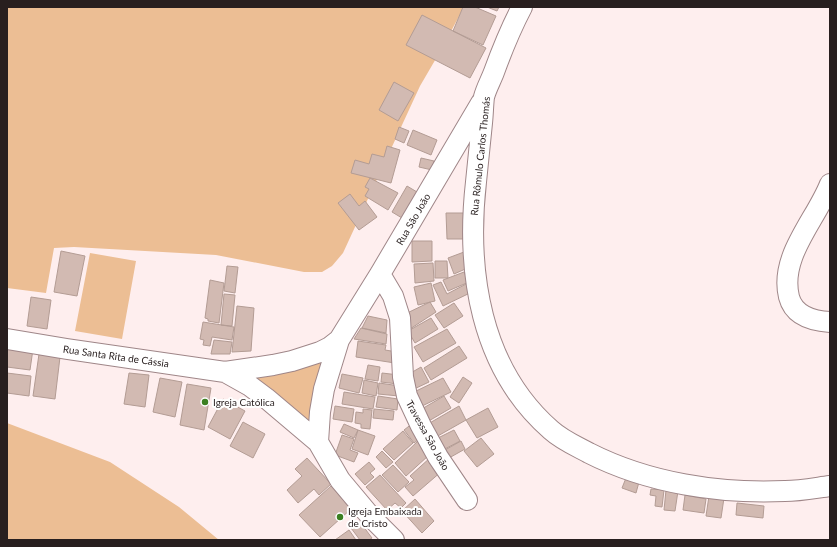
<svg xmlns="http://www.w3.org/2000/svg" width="837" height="547" viewBox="0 0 837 547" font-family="Lato,sans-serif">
	<rect width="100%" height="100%" fill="#feeeee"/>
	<path fill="#ecbe94" d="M7 7H464L441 50 420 86 343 253 332 266 322 272H304L216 255 74 247 54 248 46 293 7 288Z
		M90 253 136 261 122 339 75 331Z
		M328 356 314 431 241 374Z
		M7 423 110 462 179 507 219 540H7Z"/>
	<path fill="#d2bab2" stroke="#b39c94" d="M463 7H475L496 16 483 45 453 31Z
		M487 7H499L497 11Z
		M422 15 486 48 470 78 406 45Z
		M394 82 414 93 398 121 379 110Z
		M399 127 409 131 404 143 395 139Z
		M413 130 437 140 431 155 407 145Z
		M387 146 400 150 391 183 351 173 355 160 369 164 372 154 384 157Z
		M421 158 434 161 432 170 419 167Z
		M370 178 398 193 388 210 365 196 369 189 365 187Z
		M407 186 417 192 402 218 392 212Z
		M350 194 359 206 365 201 377 217 359 230 338 203Z
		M446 213H464V239H447Z
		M412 241H432V261L412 262Z
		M61 251 85 256 77 296 54 292Z
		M464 252 470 267 454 274 448 258Z
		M435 261H447L448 278H435Z
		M433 263 434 281 415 283 414 264Z
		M227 266 238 267 235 293 224 291Z
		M464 272 469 282 448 291 443 280Z
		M210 280 224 283 219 323 208 321V319L205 318Z
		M441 282 447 294 468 283 472 292 443 306 433 285Z
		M431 283 435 301 418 305 414 287Z
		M224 294 235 295 232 326 221 325Z
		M31 297 51 300 47 329 27 326Z
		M430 302 436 312 410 329 403 315Z
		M454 303 463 316 444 328 435 315Z
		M237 306 254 308 251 351 232 352Z
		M368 316 387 320 386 333 362 328Z
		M431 318 438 329 415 343 408 331Z
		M203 322 234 327 232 340 212 337 210 346 203 345 204 340 200 339Z
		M361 328 387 334 386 344 354 339Z
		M447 329 456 343 423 362 414 347Z
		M214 340 232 342 230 354H211Z
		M358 341 386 345 385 350 397 352 395 363 356 357Z
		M7 346 33 349 30 370 7 367Z
		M459 346 467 358 431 380 424 368Z
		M39 354 60 357 55 399 33 396Z
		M368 365 380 367 378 381 365 379Z
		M421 367 429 382 412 390 409 374Z
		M7 373 31 376 29 396 7 393Z
		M129 373 149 375 145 407 124 404Z
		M382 373 399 375 398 384 381 382Z
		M342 374 363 378 359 393 339 388Z
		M463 377 472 383 459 403 450 397Z
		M160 378 182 382 175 417 153 412Z
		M443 378 451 392 420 407 412 393Z
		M364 380 378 383 376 396 362 393Z
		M379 383 400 386 399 396 378 394Z
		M187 384 211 388 204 430 180 425Z
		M344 392 375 397 373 409 342 404Z
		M378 396 398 399 397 410 376 407Z
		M444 396 451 408 427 422 420 410Z
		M223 399 245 411 230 439 208 427Z
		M335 406 354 409 352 422 333 419Z
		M459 406 466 420 436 437 428 424Z
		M488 408 498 427 477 438 466 420Z
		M363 409 372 410 370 429 361 428V424L355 423 356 412 363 413Z
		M374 409 394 411 393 420 373 418Z
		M243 422 265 434 253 458 230 446Z
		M413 423 423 436 414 443 404 430Z
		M344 424 358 430 354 438 340 432Z
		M358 430 375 436 368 455 352 449Z
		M454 430 460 441 443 450 438 438Z
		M403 431 413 443 394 460 383 449Z
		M342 435 354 439 350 450 358 453 354 462 335 455Z
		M481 438 494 454 477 467 464 451Z
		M419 440 424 445 421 448 428 456 406 476 395 463Z
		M461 441 465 449 449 458 445 450Z
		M382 451 393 462 386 468 376 457Z
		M431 457 442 471 413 496 405 487 414 480 410 476Z
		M307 458 331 484 319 495 314 489 298 503 287 490 302 476 295 469Z
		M369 462 375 469 370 473 374 477 365 485 355 474Z
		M393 465 409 482 398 492 382 475Z
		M380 475 406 503 401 508 395 503 387 510 366 487Z
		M626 478 639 482 636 493 622 488Z
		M331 486 351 509 320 537 299 515Z
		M651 489 664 490 662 507 655 506 656 496 650 495Z
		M666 490 678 491 675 511 664 510Z
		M685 495 706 499 704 513 683 510Z
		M709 496 724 498 721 518 706 516Z
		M415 499 434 521 422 533 402 511Z
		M737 503 764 506 763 518 736 515Z
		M360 522 372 538 369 540H360L351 528Z
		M349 530 356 540H335Z"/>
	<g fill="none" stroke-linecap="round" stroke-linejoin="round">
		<g stroke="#9f8688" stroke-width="22">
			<path id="minor" d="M522 7C511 28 502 50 494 72 491 80 486 89 484 97 483 105 483 114 482 123 480 143 478 163 476 182 466 271 480 368 551 430 562 440 576 446 589 453 648 483 719 494 785 491 800 491 815 488 830 486
				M830 184C816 220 779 256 789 297 794 316 813 321 830 322
				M380 274 393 296 400 318 403 377 407 396 421 426 438 457 467 500
				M7 339 67 349 225 372 273 365 292 361 320 352 330 347 339 340
				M225 372 250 386 266 398 318 442
				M394 540 371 517 340 480 318 442 320 412 324 389 339 340 380 274 481 103"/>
		</g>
		<use href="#minor" stroke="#fff" stroke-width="20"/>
	</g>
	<g fill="#3b7f21" stroke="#fff" stroke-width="1.5">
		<circle cx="205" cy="402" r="4"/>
		<circle cx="340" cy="517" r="4"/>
	</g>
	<g text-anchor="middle" stroke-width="4" stroke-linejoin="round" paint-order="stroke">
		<g font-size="10" fill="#281f1f" stroke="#fff">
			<text transform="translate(480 156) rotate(-84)" y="4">Rua Rômulo Carlos Thomás</text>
			<text transform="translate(413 219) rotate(-60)" y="4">Rua São João</text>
			<text transform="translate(116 356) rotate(8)" y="4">Rua Santa Rita de Cássia</text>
			<text transform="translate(428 435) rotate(61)" y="4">Travessa São João</text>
		</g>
		<g font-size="10" fill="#281f1f" stroke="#fff" text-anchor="start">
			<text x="213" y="406">Igreja Católica</text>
			<text x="348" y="515">Igreja Embaixada<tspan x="348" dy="12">de Cristo</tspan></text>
		</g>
	</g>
	<rect width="837" height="547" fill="none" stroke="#281f1f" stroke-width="16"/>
</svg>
